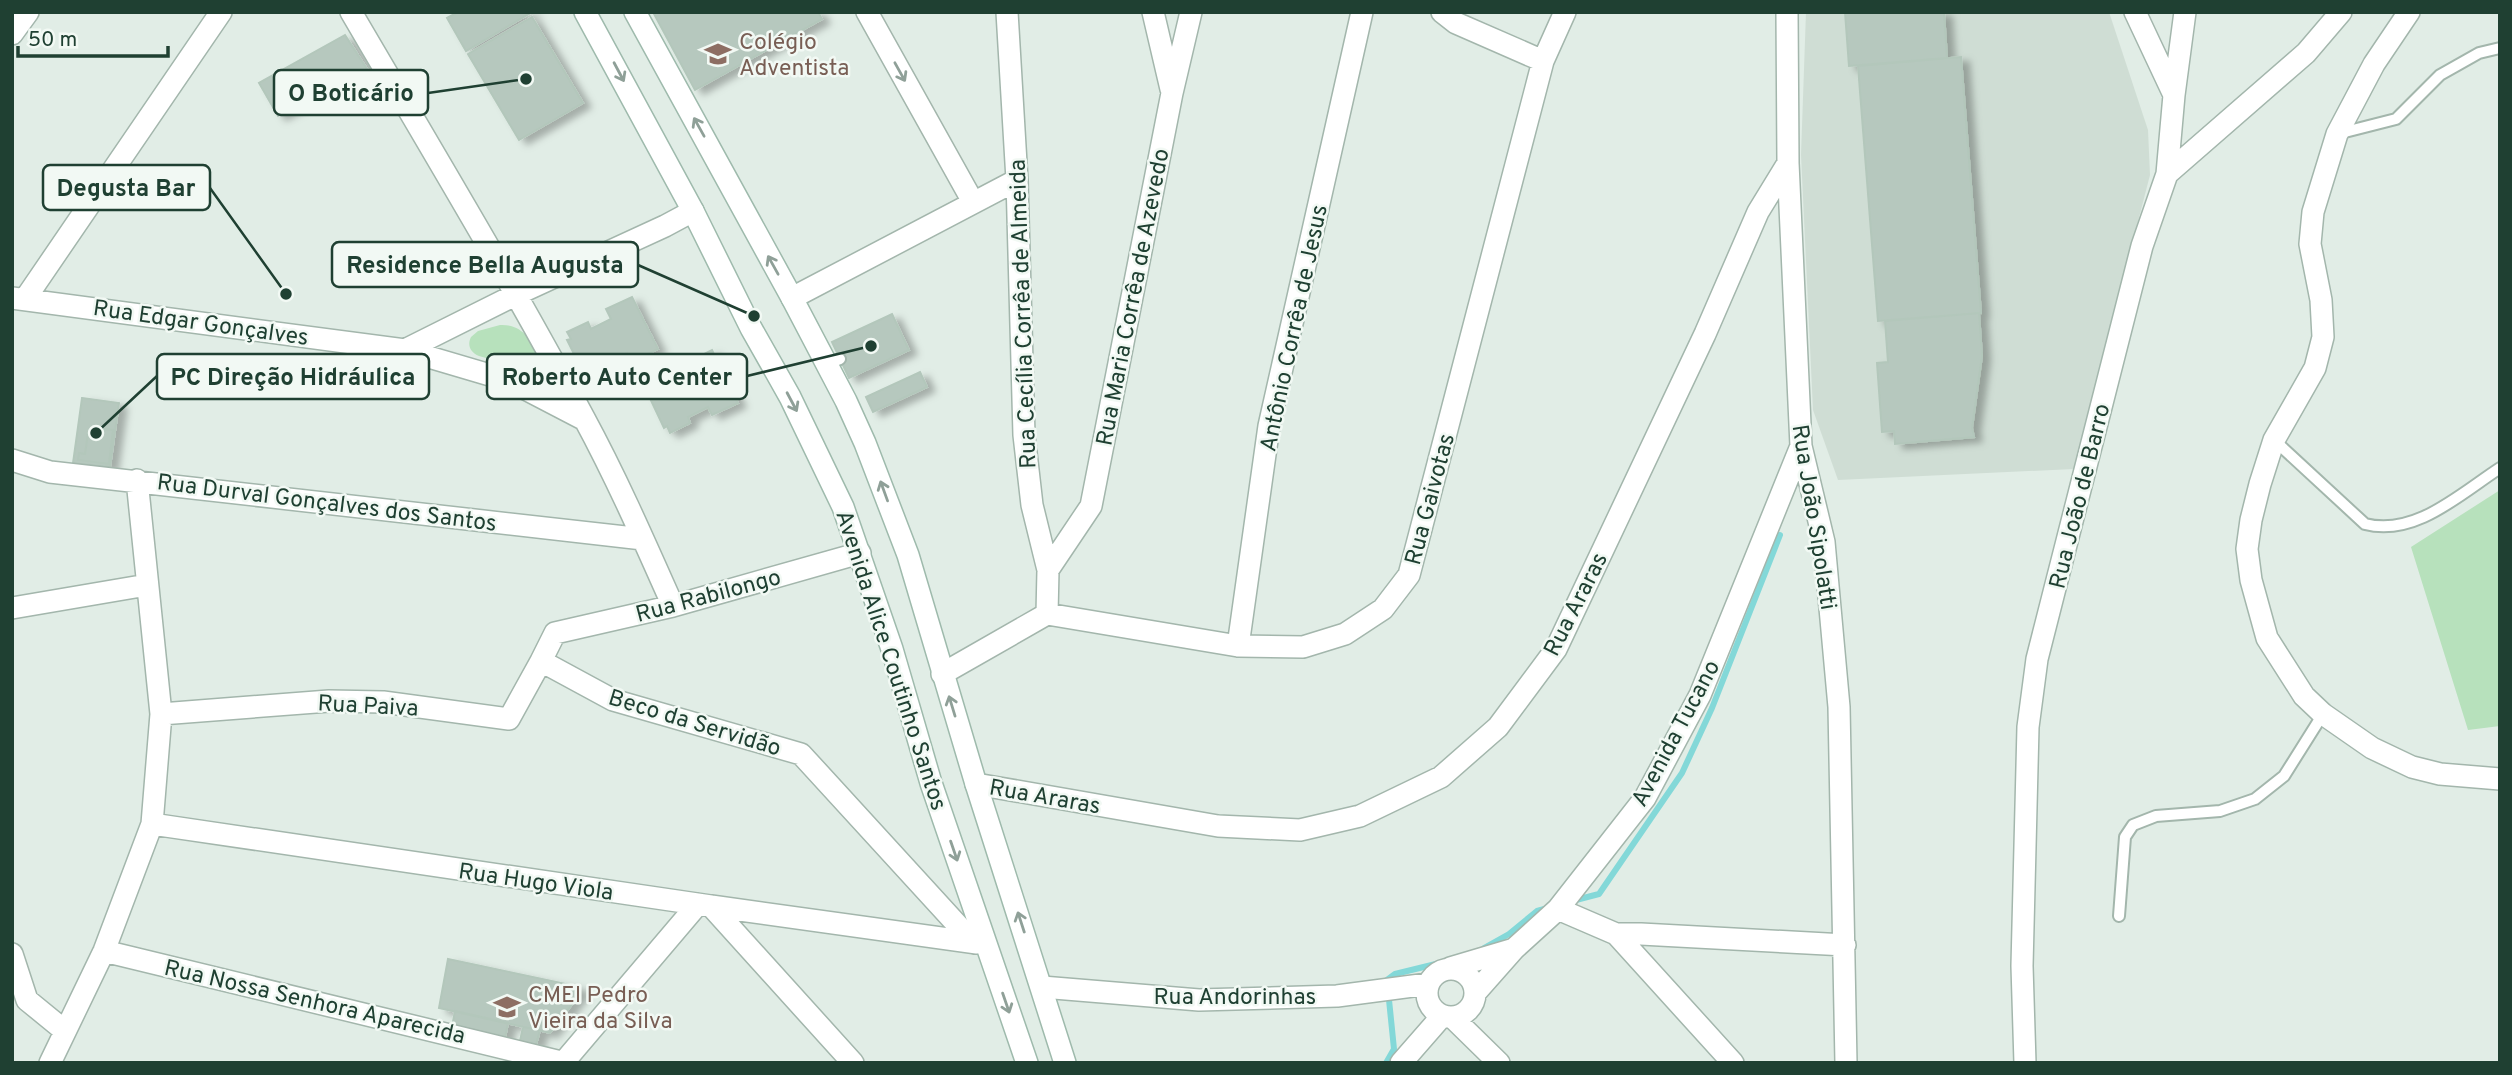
<svg xmlns="http://www.w3.org/2000/svg" width="2512" height="1075" viewBox="0 0 2512 1075" font-family="Overpass,sans-serif">
	<defs>
		<filter id="shadow"><feDropShadow dx="8" dy="4.5" stdDeviation="3.5" flood-color="#0004"/></filter>
	</defs>
	<rect width="100%" height="100%" fill="#e1ede6"/>
	<path fill="#cfddd4" d="M1806 12H2109L2148 130 2150 175 2074 469 1838 480 1813 410 1801 155Z"/>
	<path fill="#b7e1bc" d="M500 325C522 324 531 339 539 358L535 367 529 370 479 356C470 352 467 345 471 337L478 331Z
		M2500 490V726L2468 730 2411 547Z"/>
	<g fill="none" stroke-linecap="round" stroke-linejoin="round">
		<path stroke="#83d8d8" stroke-width="6" d="M1572 901 1599 894 1682 773 1712 708 1780 535
			M1484 948 1509 934 1537 911 1548 908
			M1386 1063 1394 1049 1387 980 1395 974 1448 961"/>
	</g>
	<path fill="#b6c8be" stroke="#b3c7bb" stroke-width="2" filter="url(#shadow)" d="M458 12H532L466 51 447 18Z
		M653 12H818L822 19 695 90Z
		M1845 12H1944L1947 58 1849 66Z
		M532 17 583 103 519 140 468 54Z
		M345 35 367 69 278 116 259 83Z
		M1961 57 1981 313 1878 321 1858 66Z
		M632 297 658 349 631 362 627 353 607 363 610 370 589 379 586 373 584 374 567 340 571 339 567 332 588 322 591 329 611 319 606 309Z
		M1979 313 1982 356 1972 428 1974 437 1895 444 1894 431 1882 432 1877 363 1888 362 1885 321Z
		M892 314 909 350 849 378 832 342Z
		M712 350 738 403 712 415 708 407 688 417 690 423 670 433 667 426 664 428 648 394 651 392 648 385 669 376 672 382 691 373 686 363Z
		M920 372 927 387 873 412 866 397Z
		M82 398 119 403 110 467 73 463Z
		M103 429 113 430 109 464 78 460 79 453 85 454 88 433 102 435Z
		M448 959 580 987V994L550 1033 439 1008Z
		M455 1011 508 1023 505 1038 452 1027Z
		M523 1027 540 1030 536 1045 520 1041Z"/>
	<g fill="none" stroke-linecap="round" stroke-linejoin="round">
		<g stroke="#a3b6ac" stroke-width="14">
			<path id="lane" d="M2337 134 2396 119 2440 75 2479 53 2500 48
				M827 364 840 359
				M2274 440 2365 524C2415 537 2460 494 2500 468
				M2119 916 2125 837 2133 825 2156 816 2220 811 2255 799 2284 776 2323 714"/>
		</g>
		<g stroke="#a3b6ac" stroke-width="24">
			<path id="street" d="M351 12C430 147 511 281 584 418 617 479 645 543 673 606
				M867 12 973 202
				M1007 12 1017 180 1024 435 1032 505 1048 570 1047 614
				M1153 12 1171 89
				M1442 12 1456 23 1543 61
				M1787 12 1788 163 1801 446 1824 542 1839 707 1846 1063
				M2135 12 2174 95
				M2409 12 2374 64 2337 134 2313 212 2310 244 2321 300 2323 337 2315 368 2274 440 2260 484 2251 520 2247 549 2251 580 2267 638 2304 696 2323 714 2372 748 2412 767 2440 774 2500 779
				M12 34 28 12
				M2167 174 2174 95 2185 12
				M12 298 405 350 510 381 585 420
				M792 298 1017 180
				M25 299 221 12
				M405 350 515 295 665 226 693 211
				M12 460 50 472 643 539
				M860 553 673 606 555 633 541 661 613 700 801 754 974 943
				M1048 570 1091 506 1172 93 1191 12
				M12 608 147 585
				M1238 646 1269 426 1362 12
				M942 674 1047 614 1238 646 1303 647 1345 634 1383 609 1409 575 1543 61 1565 12
				M161 714 329 701 383 702 509 719 541 661
				M976 784 1218 826 1300 830 1360 816 1441 777 1498 727 1556 649 1705 334 1758 212 1788 163
				M152 824 711 906 853 1063
				M711 906 977 943
				M1558 909 1616 934 1733 1063
				M1616 934H1641L1845 945
				M104 951 565 1063
				M12 954 27 1000 65 1031
				M1450 968 1514 949
				M1427 993a24 24 0 1 1 48 0a24 24 0 1 1-48 0Z
				M1042 987 1199 1000 1337 996 1428 984
				M1476 992 1514 949 1558 909 1645 798 1700 695 1801 446
				M1452 1017 1499 1063
				M50 1063 104 951 152 824 161 714 137 480
				M563 1063 698 904
				M1401 1063 1442 1016
				M2025 1063 2022 966 2028 727 2037 659 2142 246 2167 174 2306 53 2341 12"/>
		</g>
		<g stroke="#9ebaac" stroke-width="24">
			<path id="secondary" d="M585 12 693 211 751 328 790 397 843 507 892 649 931 783 1027 1063
				M635 12 792 298 846 401 865 443 908 555 976 784 1065 1063"/>
		</g>
		<use href="#lane" stroke="#fff" stroke-width="10"/>
		<use href="#street" stroke="#fff" stroke-width="21"/>
		<use href="#secondary" stroke="#fff" stroke-width="21"/>
	</g>
	<defs><path id="oneway-shaft" d="M-6 0H5M1.5-3L5.5 0L1.5 3" fill="none" stroke-width="1.6" stroke-linecap="round" stroke-linejoin="round" transform="scale(1.75)"/></defs>
	<g stroke="#8fa098">
		<use href="#oneway-shaft" transform="translate(619 72) rotate(62)"/>
		<use href="#oneway-shaft" transform="translate(900 72) rotate(61)"/>
		<use href="#oneway-shaft" transform="translate(699 127) rotate(-119)"/>
		<use href="#oneway-shaft" transform="translate(773 265) rotate(-119)"/>
		<use href="#oneway-shaft" transform="translate(792 402) rotate(62)"/>
		<use href="#oneway-shaft" transform="translate(884 491) rotate(-110)"/>
		<use href="#oneway-shaft" transform="translate(952 706) rotate(-107)"/>
		<use href="#oneway-shaft" transform="translate(954 851) rotate(71)"/>
		<use href="#oneway-shaft" transform="translate(1021 922) rotate(-108)"/>
		<use href="#oneway-shaft" transform="translate(1006 1003) rotate(71)"/>
	</g>
	<defs>
		<g id="school-bare" transform="scale(2.1)"><path d="M0-5L7-2L0 1L-7-2ZM-4 1L0 2.5L4 1V4Q0 6-4 4Z" fill="#8d6e63" stroke="#f2f9f4" stroke-width="2.5" paint-order="stroke"/></g>
	</defs>
	<g fill-rule="evenodd">
		<use href="#school-bare" x="718" y="54"/>
		<use href="#school-bare" x="507" y="1007"/>
	</g>
	<g text-anchor="middle" stroke-width="5" stroke-linejoin="round" paint-order="stroke">
		<g font-size="23" fill="#785e54" stroke="#f2f9f4" text-anchor="start">
			<text x="739" y="49">Colégio<tspan x="739" dy="26">Adventista</tspan></text>
			<text x="528" y="1002">CMEI Pedro<tspan x="528" dy="26">Vieira da Silva</tspan></text>
		</g>
		<g font-size="23" fill="#1f4032" stroke="#f2f9f4">
			<text transform="translate(1132 297) rotate(-79)" y="8">Rua Maria Corrêa de Azevedo</text>
			<text transform="translate(1022 314) rotate(-92)" y="8">Rua Cecília Corrêa de Almeida</text>
			<text transform="translate(201 322) rotate(8)" y="8">Rua Edgar Gonçalves</text>
			<text transform="translate(1293 328) rotate(-78)" y="8">Antônio Corrêa de Jesus</text>
			<text transform="translate(2079 496) rotate(-76)" y="8">Rua João de Barro</text>
			<text transform="translate(1429 499) rotate(-75)" y="8">Rua Gaivotas</text>
			<text transform="translate(327 502) rotate(7)" y="8">Rua Durval Gonçalves dos Santos</text>
			<text transform="translate(1815 517) rotate(81)" y="8">Rua João Sipolatti</text>
			<text transform="translate(708 595) rotate(-15)" y="8">Rua Rabilongo</text>
			<text transform="translate(1575 604) rotate(-63)" y="8">Rua Araras</text>
			<text transform="translate(892 660) rotate(72)" y="8">Avenida Alice Coutinho Santos</text>
			<text transform="translate(368 705) rotate(3)" y="8">Rua Paiva</text>
			<text transform="translate(695 722) rotate(17)" y="8">Beco da Servidão</text>
			<text transform="translate(1675 733) rotate(-62)" y="8">Avenida Tucano</text>
			<text transform="translate(1045 796) rotate(10)" y="8">Rua Araras</text>
			<text transform="translate(536 881) rotate(8)" y="8">Rua Hugo Viola</text>
			<text x="1235" y="1004">Rua Andorinhas</text>
			<text transform="translate(315 1001) rotate(13)" y="8">Rua Nossa Senhora Aparecida</text>
		</g>
	</g>
	<path fill="none" stroke="#1f4032" stroke-width="2.5" d="M526 79L428 93M286 294L210 188M754 316L638 265M871 346L747 376M96 433L157 376"/>
	<g fill="#1f4032" stroke="#f2f9f4" stroke-width="2.5">
		<circle cx="526" cy="79" r="7"/>
		<circle cx="286" cy="294" r="7"/>
		<circle cx="754" cy="316" r="7"/>
		<circle cx="871" cy="346" r="7"/>
		<circle cx="96" cy="433" r="7"/>
	</g>
	<g fill="#f2f9f4" stroke="#1f4032" stroke-width="2.5">
		<rect x="274" y="70" width="154" height="45" rx="7"/>
		<rect x="43" y="165" width="167" height="45" rx="7"/>
		<rect x="332" y="242" width="306" height="45" rx="7"/>
		<rect x="487" y="354" width="260" height="45" rx="7"/>
		<rect x="157" y="354" width="272" height="45" rx="7"/>
	</g>
	<g font-size="24" text-anchor="middle" font-weight="bold" fill="#1f4032">
		<text x="351" y="101">O Boticário</text>
		<text x="126" y="196">Degusta Bar</text>
		<text x="485" y="273">Residence Bella Augusta</text>
		<text x="617" y="385">Roberto Auto Center</text>
		<text x="293" y="385">PC Direção Hidráulica</text>
	</g>
	<rect width="2512" height="1075" fill="none" stroke="#1f4032" stroke-width="28"/>
	<path d="M18 46v10h150v-10" fill="none" stroke="#1f4032" stroke-width="3.5"/>
	<text x="28" y="46" font-size="21" fill="#1f4032" stroke="#f2f9f4" stroke-width="5" paint-order="stroke">50 m</text>
</svg>
